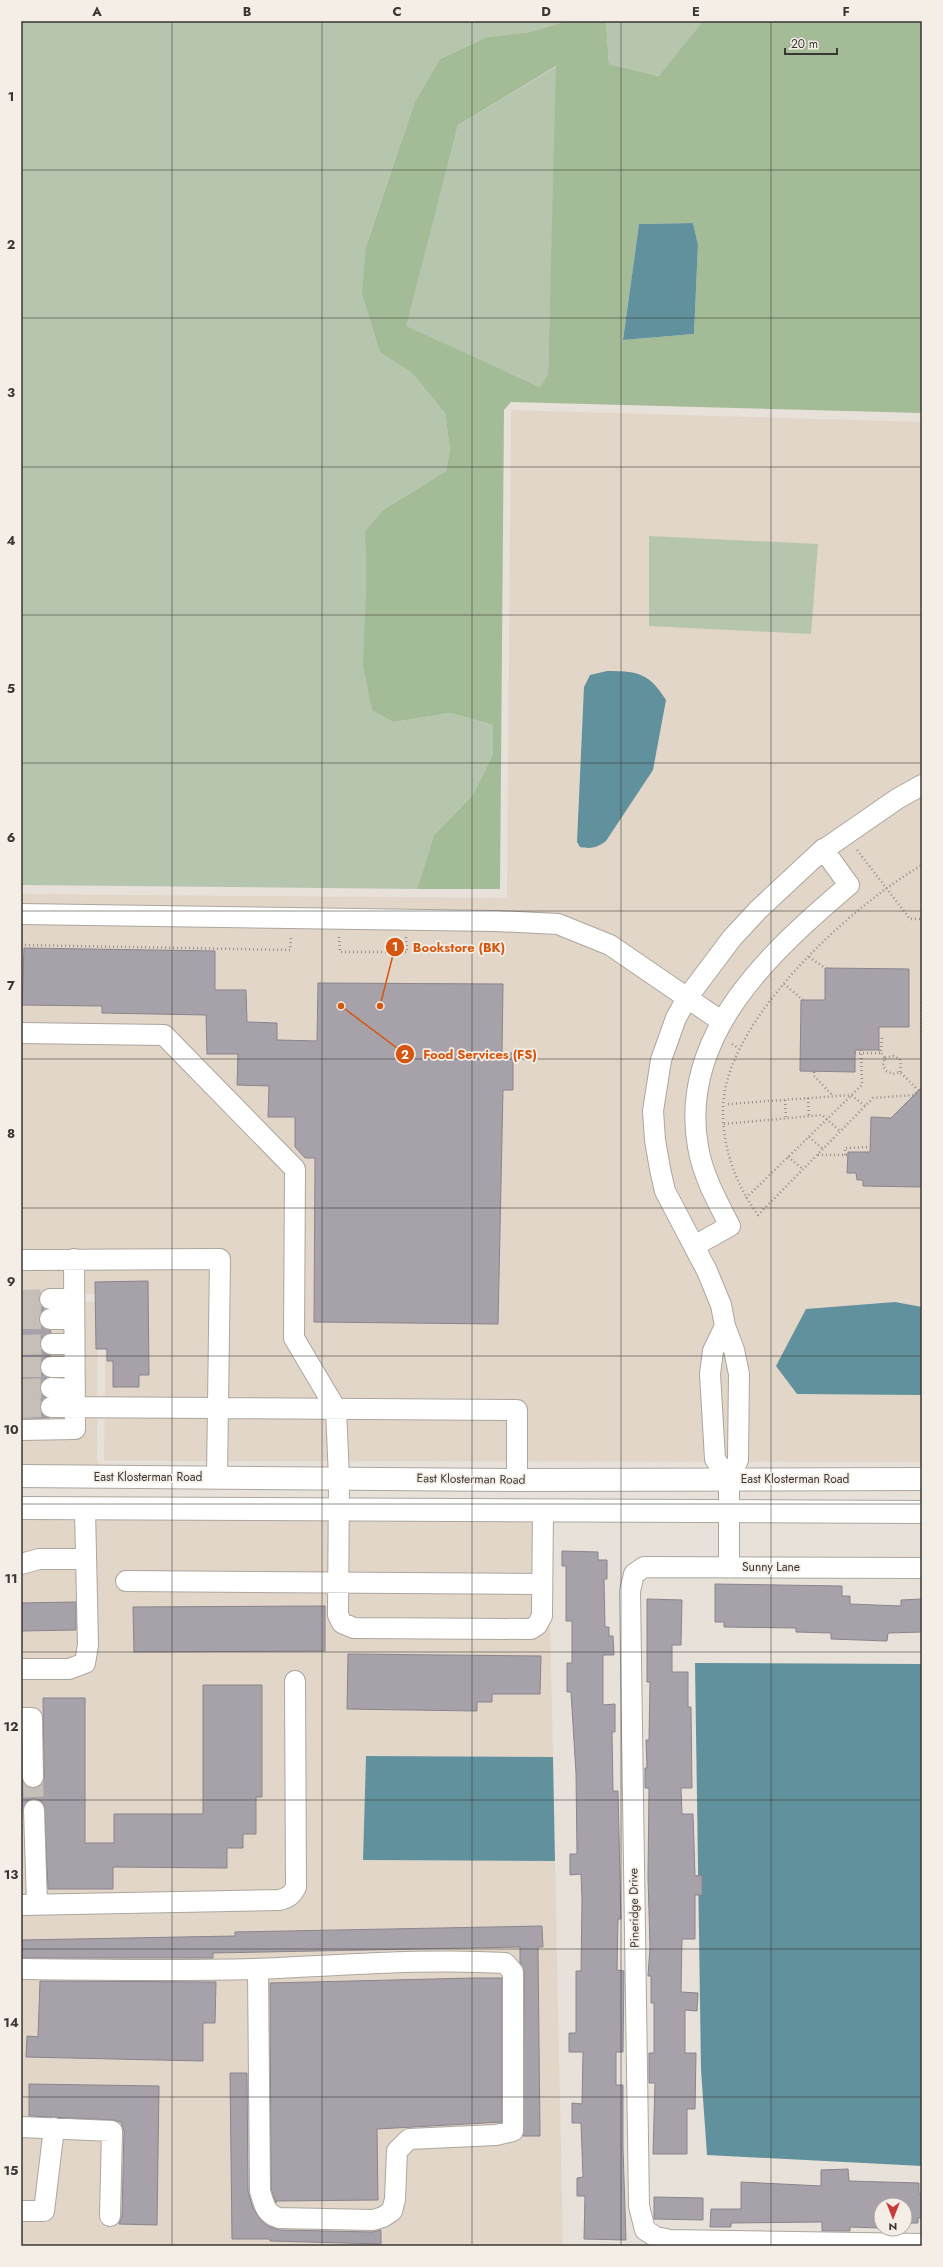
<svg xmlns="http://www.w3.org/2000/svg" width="943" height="2267" viewBox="0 0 943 2267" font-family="Jost,sans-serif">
	<rect width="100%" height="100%" fill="#e8e1d9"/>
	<path fill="#e2d6c8" d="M511 410 922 422V1462L104 1461 106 1294 21 1293V894L507 898Z
		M21 1302H98L97 1460 101 1466H21Z
		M21 1518 548 1521 553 1757 366 1756 363 1860 555 1861 563 2246H21Z"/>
	<path fill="#b6c5ae" d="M21 21H567L530 32 487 37 440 59 415 101 366 247 380 351 411 372 445 413 450 450 446 471 383 510 365 531 366 594 394 722 450 713 493 725V754L472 796 434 835 417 889 21 885Z
		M606 21H703L660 76 609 64Z
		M557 66 548 374 540 387 405 326 458 125Z
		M649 536 818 544 811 634 649 626Z"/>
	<path fill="#a4bb97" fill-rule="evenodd" d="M567 21H606L609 64 659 76 703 21H922V413L511 402 504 410 500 889H417L434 835 472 796 493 754V725L450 713 394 722 372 710 363 665 366 594 365 531 383 510 446 471 450 450 445 413 411 372 380 352 362 293 366 247 415 101 440 59 487 37 530 32ZM556 66 548 374 540 387 406 326 458 125ZM693 223 698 245 694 334 623 340 639 224Z"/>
	<path fill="#61919d" d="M693 223 698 245 694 334 623 340 639 224Z
		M607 671C638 671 649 673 666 700L653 770 606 841C597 848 591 849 580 847L577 842 584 687 590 675Z
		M895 1302 922 1307V1395L797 1394 776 1366 806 1309Z
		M695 1663 922 1664V2166L707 2155 701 2070Z
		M366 1756 553 1757 555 1861 363 1860Z"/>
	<path fill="#a7a1a9" stroke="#8a848c" d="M24 948 215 951V990H246L247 1022 277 1023V1040L317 1041 318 983 503 984 502 1053H513V1090H503L498 1324 314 1322 315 1158H305L295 1147V1117H268L269 1086 237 1085 238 1054H207L206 1015 102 1013V1006L22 1005Z
		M825 968 909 969V1027H879V1050H855V1072L800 1071 801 1000H825Z
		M922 1087V1187L863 1186V1180H857L856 1173H847L848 1152H870L871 1117 891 1118Z
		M148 1281 149 1375H139V1387H113V1361H107V1349H96L95 1282Z
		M40 1293V1304L44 1309 40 1314 39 1319 40 1325 50 1330 51 1333 41 1338 40 1344 45 1354 51 1356 45 1357 40 1367 41 1373 47 1377 42 1382 40 1387 45 1398 40 1407 41 1413 49 1418H21V1294Z
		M562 1551 598 1552V1560H607V1579H604L605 1627H609V1636H613L614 1655H603V1705L615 1704V1732H612L613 1791H618L621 1919H618L617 1970 624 1971 623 2052H616V2085H623V2148L626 2240 584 2239 585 2196H577V2178L583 2177 581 2123H572V2103L582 2104 583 2052H569V2033H576V1971H581L582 1900 581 1874 570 1875V1854H577L576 1773 571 1692H567V1663H572V1621H566V1566H562Z
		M715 1584 842 1586V1596H850V1604L901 1606V1600L922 1599V1632L888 1633 887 1641 831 1639V1633L796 1632V1628L724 1627V1622H715Z
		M647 1599 682 1600 681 1645H672V1672H688V1707H691L692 1788H681L682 1814H693L695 1876 702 1875V1895H695V1939H682L681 1992 698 1993 697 2011 685 2010V2053H696L695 2109H687V2154H653L655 2083H649V2053H654V2003H651V1976H648L650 1947 648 1877 649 1788H645V1768H647L646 1740H649L650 1682H647Z
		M76 1602V1630L21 1631V1603Z
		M325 1606V1651L134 1652 133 1607Z
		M348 1654 541 1656 540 1694H492V1702H477V1711L347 1709Z
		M203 1685H262V1797H256V1834H243V1848H227V1868L113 1867V1889H48L44 1804 40 1800 33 1799 28 1800 21 1811V1777L27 1787 33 1788 39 1787 44 1777 43 1698H85V1843H114V1814H203Z
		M542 1926 543 1947H538L540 2136H523L524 1972 520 1963V1947L213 1953V1958H21V1940L235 1936V1932Z
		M474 1978H502V2122L377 2129 378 2200 276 2201V2203L271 2189 270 1983Z
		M40 1981 216 1982 215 2023H203V2061L26 2057 27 2036 38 2037Z
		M230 2073H247L248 2191 253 2208 260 2219 268 2226 279 2230 373 2232 381 2230V2244L270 2241V2239H232Z
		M29 2084 159 2086 157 2225 119 2224 122 2216 124 2131 121 2122 113 2120 29 2116Z
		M848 2169 849 2181 919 2183V2194H922V2218H918V2223H905V2205H881V2228L850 2227V2231H822V2222L731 2223V2227H710L711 2209H741V2182L821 2186V2170Z
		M654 2197 703 2198V2220L654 2219Z"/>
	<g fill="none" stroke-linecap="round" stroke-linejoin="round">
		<path stroke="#c5bfb8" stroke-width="20" stroke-dasharray="20 10" stroke-linecap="butt" d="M21 1300 50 1299
			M21 1319H50
			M21 1345 51 1344
			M21 1367H51
			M21 1389 51 1388
			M21 1408 51 1407
			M33 1777 34 1810"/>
		<g stroke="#aca69e" stroke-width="22">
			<path id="minor" d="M21 914 496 921 558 924 610 945 721 1021
				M21 1033 164 1035 295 1169 294 1338 336 1409 339 1478 338 1615 342 1623 354 1628 531 1629 537 1625 542 1616 543 1511
				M694 1246 730 1226C717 1201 703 1176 698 1147 678 1034 772 951 849 885L823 849
				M21 1260 220 1259 217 1477
				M50 1299H74
				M50 1319H74
				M725 1326 713 1351 710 1374 715 1459 729 1480
				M51 1344H74
				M51 1367H74
				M51 1388 75 1389
				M51 1407 517 1410V1480
				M21 1430 75 1429 74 1259
				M21 1564 39 1559H86
				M729 1566V1480L738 1460 739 1374 734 1350 725 1326 721 1305 707 1271 665 1191 660 1169 655 1140 653 1111 661 1060 676 1018 687 998 732 938 758 910 819 853 897 799 922 785
				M922 1568 644 1567 634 1574 630 1591 639 2206 645 2230 656 2237 670 2240 922 2244
				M126 1581 542 1584
				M21 1669H69L85 1663 88 1645 85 1509
				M21 1718H32L33 1777
				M34 1810 37 1905
				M21 1905 279 1900C288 1898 292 1895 296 1887L295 1681
				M21 1969C99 1970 176 1971 254 1969 337 1966 422 1958 505 1963L513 1972V2131L496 2135 409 2139 397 2151 395 2199 392 2211 383 2217 373 2220 279 2218C265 2214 264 2204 260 2191L258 1969
				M21 2127 112 2131 110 2216
				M21 2211H44L54 2128"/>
		</g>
		<g stroke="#aca69e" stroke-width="24">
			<path id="major" d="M21 1476 517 1480 922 1479
				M21 1508 922 1512"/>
		</g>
		<path stroke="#948f8a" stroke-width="2.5" stroke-dasharray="1 3" stroke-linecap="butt" d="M857 850 910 919H922
			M339 937 340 952H407L406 937
			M21 945 290 950 291 936
			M809 957 825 968
			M784 984 803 1000
			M921 1036 922 972
			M732 1044 738 1048
			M879 1050 885 1058 883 1065 886 1071 893 1074 900 1072 918 1090
			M855 1053H881L882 1036
			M885 1058 893 1056 900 1059 901 1065 900 1072
			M814 1072V1076L833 1096
			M922 1087 914 1095 873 1098 758 1215C731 1178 715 1127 727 1081 749 1001 852 906 922 865
			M808 1098 809 1117
			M785 1100 786 1119
			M728 1104 851 1095 865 1106
			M724 1124 822 1115 840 1131
			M809 1137 823 1149
			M818 1155H848
			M845 1155V1148L871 1147
			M788 1157 803 1169
			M746 1198 862 1085 861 1050"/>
		<use href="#minor" stroke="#fff" stroke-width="20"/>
		<use href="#major" stroke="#fff" stroke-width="22"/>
	</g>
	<path fill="none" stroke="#393633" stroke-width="1" stroke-opacity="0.55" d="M172 21V2246M322 21V2246M472 21V2246M621 21V2246M771 21V2246M21 170H922M21 318H922M21 467H922M21 615H922M21 763H922M21 911H922M21 1059H922M21 1208H922M21 1356H922M21 1504H922M21 1652H922M21 1800H922M21 1949H922M21 2097H922"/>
	<g text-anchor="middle" stroke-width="3.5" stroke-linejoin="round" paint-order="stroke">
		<g font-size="12" fill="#393633" stroke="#f5eee6">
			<text x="148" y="1481">East Klosterman Road</text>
			<text transform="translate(471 1479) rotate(1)" y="4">East Klosterman Road</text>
			<text x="795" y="1483">East Klosterman Road</text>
			<text x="771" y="1571">Sunny Lane</text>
			<text transform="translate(634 1908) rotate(-91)" y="4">Pineridge Drive</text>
		</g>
	</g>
	<path fill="none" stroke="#d65610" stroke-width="1.5" d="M380 1006L395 947M341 1006L405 1054"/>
	<g fill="#d65610" stroke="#f5eee6" stroke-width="1.5">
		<circle cx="380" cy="1006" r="4"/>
		<circle cx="341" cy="1006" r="4"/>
		<circle cx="395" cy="947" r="10"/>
		<circle cx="405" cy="1054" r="10"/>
	</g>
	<g font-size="12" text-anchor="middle" font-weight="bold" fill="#fff">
		<text x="395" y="951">1</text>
		<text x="405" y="1059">2</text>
	</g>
	<g font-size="13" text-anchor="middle" font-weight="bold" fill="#d65610" stroke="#f5eee6" stroke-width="3.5" stroke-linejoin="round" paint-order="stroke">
		<text x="459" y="952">Bookstore (BK)</text>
		<text x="480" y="1059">Food Services (FS)</text>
	</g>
	<rect width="943" height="2267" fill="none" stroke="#f5eee6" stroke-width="44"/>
	<g transform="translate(893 2217) rotate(180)"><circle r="19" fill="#f5eee6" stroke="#aaa49e"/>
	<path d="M0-3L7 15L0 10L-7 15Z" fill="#c93b36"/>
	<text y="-6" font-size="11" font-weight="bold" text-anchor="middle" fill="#393633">N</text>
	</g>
	<path d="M785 48v6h52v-6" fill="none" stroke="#393633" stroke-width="2"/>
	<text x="791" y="48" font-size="12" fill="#393633" stroke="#f5eee6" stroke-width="3" paint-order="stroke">20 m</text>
	<rect x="22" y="22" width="899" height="2223" fill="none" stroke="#393633" stroke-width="1.5"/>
	<g font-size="13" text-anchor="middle" font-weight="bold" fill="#393633">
		<text x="97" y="16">A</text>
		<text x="247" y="16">B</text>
		<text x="397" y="16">C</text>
		<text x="546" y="16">D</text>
		<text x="696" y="16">E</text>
		<text x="846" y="16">F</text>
		<text x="11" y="101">1</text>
		<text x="11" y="249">2</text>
		<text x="11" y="397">3</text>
		<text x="11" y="545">4</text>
		<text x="11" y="693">5</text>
		<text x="11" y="842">6</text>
		<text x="11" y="990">7</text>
		<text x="11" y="1138">8</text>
		<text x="11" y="1286">9</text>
		<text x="11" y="1434">10</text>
		<text x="11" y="1583">11</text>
		<text x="11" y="1731">12</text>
		<text x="11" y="1879">13</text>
		<text x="11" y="2027">14</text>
		<text x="11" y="2175">15</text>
	</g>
</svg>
